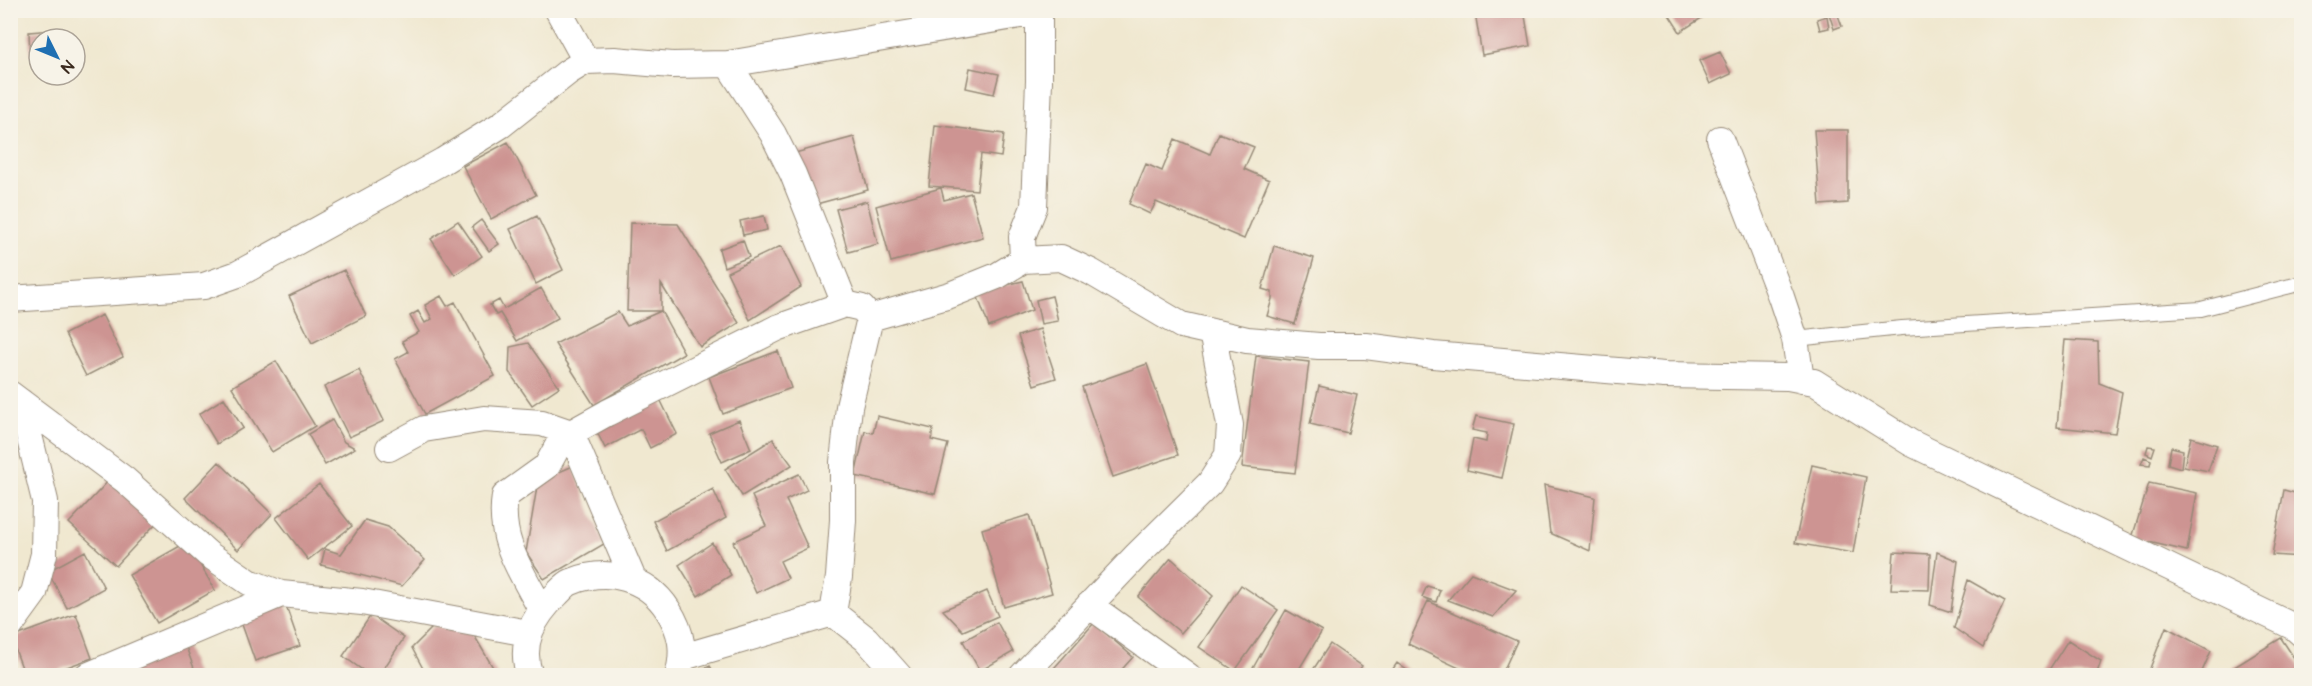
<svg xmlns="http://www.w3.org/2000/svg" width="2312" height="686" viewBox="0 0 2312 686" font-family="'Architects Daughter',sans-serif">
	<rect width="100%" height="100%" fill="#f7f3e8"/>
	<filter id="ink" filterUnits="userSpaceOnUse"><feTurbulence type="fractalNoise" baseFrequency=".0167" numOctaves="2"/><feDisplacementMap in="SourceGraphic" scale="12" xChannelSelector="R" yChannelSelector="G"/><feConvolveMatrix kernelMatrix="1 2 1 2 8 2 1 2 1" color-interpolation-filters="sRGB"/></filter>
	<filter id="wash" filterUnits="userSpaceOnUse"><feTurbulence type="fractalNoise" baseFrequency=".008" numOctaves="4" result="noise"/><feDisplacementMap in="SourceGraphic" scale="24" xChannelSelector="R" yChannelSelector="G"/><feGaussianBlur stdDeviation="1.35" result="paint"/><feColorMatrix in="noise" values="0 0 0 0 0 0 0 0 0 0 0 0 0 0 0 0 0 1.4 0 .05"/><feComposite in="paint" operator="in"/></filter>
	<g filter="url(#wash)">
		<rect width="100%" height="100%" fill="#f0e8d0"/>
		<g id="blocks">
			<path fill="#cd9492" d="M1485 10H1524L1530 46 1482 55 1475 12Z
				M1666 10H1714L1680 32Z
				M1830 10H1836L1842 26 1834 29 1828 11Z
				M1827 16 1829 28 1820 30 1817 19Z
				M53 30 54 39H39V54L30 55 29 32Z
				M1720 52 1731 74 1710 84 1699 61Z
				M970 68 999 74 994 94 966 88Z
				M935 125 1004 134 1001 157 981 154 977 190 929 186Z
				M1814 130H1848V203L1820 205Z
				M1219 133 1254 147 1244 169 1269 180 1244 239 1156 202 1150 214 1129 204 1146 164 1162 171 1175 139 1210 154Z
				M854 137 868 190 809 206 795 153Z
				M508 142 536 195 491 219 463 166Z
				M941 188 944 200 971 193 983 237 891 262 876 206Z
				M867 201 878 244 848 252 836 209Z
				M537 216 563 270 536 284 510 229Z
				M764 216 767 230 743 235 740 221Z
				M481 220 499 244 489 251 472 227Z
				M458 221 482 256 455 275 431 239Z
				M630 223 678 224 739 323 700 347 661 284V311H627Z
				M743 240 749 257 724 267 719 249Z
				M781 246 801 287 750 320 727 272Z
				M1274 246 1314 258 1295 324 1267 316 1272 299V292L1262 289Z
				M344 270 366 316 312 343 289 296Z
				M1023 281 1032 310 989 327 976 292Z
				M541 288 558 318 517 341 500 313 496 315 490 305 499 300 504 309Z
				M441 296 447 306 455 302 495 376 425 414 395 359 408 352 402 341 419 332 410 316 418 311 425 323 432 319 425 305Z
				M1052 296 1058 321 1041 324 1036 300Z
				M661 311 684 353 594 405 555 344 618 312 627 326Z
				M102 315 123 357 86 376 65 334Z
				M1040 329 1056 378 1034 385 1018 336Z
				M2065 340 2098 342 2099 383 2122 392 2115 433 2057 427Z
				M528 343 559 387 532 405 509 372 510 347Z
				M778 351 791 388 723 414 709 377Z
				M1256 356 1309 362 1295 473 1242 467Z
				M276 361 315 426 272 452 232 387Z
				M1147 364 1178 455 1113 477 1082 387Z
				M359 370 384 421 349 437 324 387Z
				M1319 386 1357 395 1348 433 1310 424Z
				M656 391 677 434 650 448 641 429 605 448 593 424Z
				M224 398 243 428 217 444 199 414Z
				M877 416 933 429 931 440 948 444 935 494 855 476 865 431 873 433Z
				M1476 416 1514 424 1502 478 1467 470 1473 439 1486 442 1487 433 1472 430Z
				M332 420 344 442 355 448 325 465 308 434Z
				M739 420 751 449 722 462 709 433Z
				M2191 437 2217 445 2208 471 2184 466Z
				M773 439 792 465 742 496 725 469Z
				M2148 446 2155 447 2152 456 2146 453Z
				M2171 447 2183 450 2181 468 2168 464Z
				M2144 457 2151 460 2150 465 2141 464Z
				M219 462 272 514 238 550 185 498Z
				M1812 465 1866 477 1853 553 1795 543Z
				M573 466 604 544 544 579 526 552 538 481Z
				M799 474 807 490 786 500 808 548 780 561 788 578 756 593 733 542 766 526 752 496Z
				M112 477 159 520 116 566 69 523Z
				M2149 483 2197 493 2187 551 2132 538Z
				M319 484 352 526 308 560 276 518Z
				M1544 485 1595 497 1590 551 1550 533Z
				M713 489 726 518 667 551 653 521Z
				M2284 490 2302 495V557L2272 555Z
				M1029 515 1052 593 1004 607 982 529Z
				M365 520 388 527 425 560 402 586 321 565 325 549 341 554Z
				M187 542 215 590 157 623 129 575Z
				M712 543 731 575 698 596 679 565Z
				M85 551 104 588 67 608 48 571Z
				M1894 552 1930 554 1929 590 1891 589Z
				M1937 552 1958 561 1951 612 1930 605Z
				M1171 558 1213 596 1181 633 1138 597Z
				M1471 573 1516 590 1493 617 1448 600Z
				M1968 580 2005 601 1983 648 1954 628Z
				M1241 585 1278 610 1235 671 1199 647Z
				M1427 586 1440 590 1436 602 1422 597Z
				M987 591 998 616 963 631 943 610Z
				M1428 601 1517 641 1501 676H1476L1408 644Z
				M285 603 300 646 255 661 240 619Z
				M1286 610 1322 631 1295 676H1250L1249 675Z
				M76 614 92 658 42 676H25L11 638Z
				M371 615 404 638 379 676H371L343 656Z
				M997 622 1013 652 980 671 963 641Z
				M1094 623 1133 657 1116 676H1047Z
				M434 626 471 630 498 676H427L412 648Z
				M2166 627 2211 651 2200 676H2147Z
				M2281 638 2302 670V676H2238L2233 668Z
				M2068 640 2101 661 2096 676H2045Z
				M1330 644 1362 666 1355 676H1309Z
				M186 647 197 676H130L128 668Z
				M1397 663 1415 676H1388Z
				M710 666 716 676H692Z"/>
		</g>
	</g>
	<g filter="url(#ink)">
		<use href="#blocks" fill-opacity="0" stroke="#968977" stroke-width="1.5"/>
		<g fill="none" stroke-linecap="round" stroke-linejoin="round">
			<g stroke="#968977" stroke-width="16">
				<path id="service" d="M1795 339 1902 328 2201 309 2302 283"/>
			</g>
			<g stroke="#968977" stroke-width="28">
				<path id="minor" d="M558 10 586 61
					M728 64 773 134 793 174 845 304
					M1720 139 1781 297 1795 339 1801 380
					M1023 260 1022 237 1034 207 1039 81V10
					M10 299 204 286 238 274 443 161 501 125 568 72 586 61 614 60 672 65 728 64 1038 12
					M10 394 125 480 208 554 249 582 281 594 362 602 528 633
					M389 448 424 429 484 419 542 423 571 433 633 579
					M1089 605 1188 676
					M541 609C521 571 498 540 505 496L547 466 559 444 571 433 607 413 777 328 845 304 862 308 870 318
					M833 613 839 577 843 520V462L849 407 870 318 950 295 997 276 1023 260 1061 258 1091 272 1181 325 1247 340 1319 346H1366L1433 355 1664 375 1788 377 1814 382 1911 443 2294 627 2302 634
					M10 626 34 593 44 554 45 501 21 402
					M683 657 833 613 866 639 899 676
					M87 676 281 594
					M530 676C518 643 534 616 557 594 561 590 566 584 571 582 607 567 647 577 668 610 682 632 685 651 678 676
					M1022 676 1137 555 1210 483 1228 455 1230 425 1212 332"/>
			</g>
			<use href="#service" stroke="#fff" stroke-width="14"/>
			<use href="#minor" stroke="#fff" stroke-width="26"/>
		</g>
	</g>
	<rect width="2312" height="686" fill="none" stroke="#f7f3e8" stroke-width="36"/>
	<g transform="translate(57 57) rotate(133)"><circle r="28" fill="#f7f3e8" stroke="#aca397" stroke-width="1.5"/>
	<path d="M0-4.5L10 22L0 15L-10 22Z" fill="#1f6fb2"/>
	<text y="-9" font-size="16" font-weight="bold" text-anchor="middle" fill="#3b2a1e">N</text>
	</g>
</svg>
